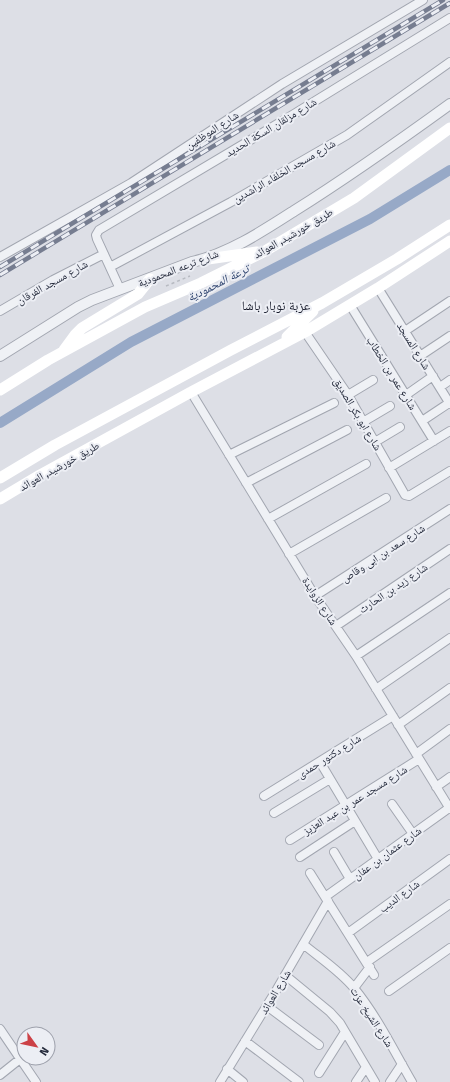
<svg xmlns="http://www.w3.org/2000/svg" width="450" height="1082" viewBox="0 0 450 1082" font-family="'Fira Sans','Noto Naskh Arabic',sans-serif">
	<rect width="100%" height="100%" fill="#dddfe6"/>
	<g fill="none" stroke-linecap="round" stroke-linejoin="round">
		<path stroke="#97a9c7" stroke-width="10" d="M0 423 131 342 370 219 450 170"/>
		<g stroke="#a2a6b0" stroke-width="10">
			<path id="minor" d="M0 257 131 183 282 84 423 0
				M110 267 231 202 347 135 450 62
				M378 288 450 404
				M120 289 97 239 96 235 99 230 294 114 450 18
				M350 305 434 441
				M0 311 53 280 104 254
				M405 331 450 301
				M305 332 348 395 405 495 409 496 450 471
				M420 356 450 336
				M440 387 450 380
				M191 392 315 596 356 656 450 809
				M348 395 373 380
				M406 395 433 376
				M422 421 449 403
				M363 422 390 406
				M375 442 400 427
				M229 455 334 403
				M389 468 450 431
				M246 483 347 430
				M268 519 366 464
				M289 554 386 498
				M315 596 450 509
				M336 626 450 549
				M356 656 450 593
				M376 689 450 638
				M398 725 450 688
				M416 754 450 729
				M320 762 378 859
				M436 787 450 777
				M264 796 393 716
				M392 804 413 834
				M274 813 330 779
				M290 840 419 759
				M334 852 350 879
				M300 857 355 821
				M310 873 374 975
				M325 897 449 808
				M348 933 450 859
				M303 944C320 958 340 971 354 988 377 1016 394 1051 412 1082
				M367 962 450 904
				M285 975 330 1012 340 1023 375 1082
				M354 988 370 967
				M389 991 450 948
				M267 1006 319 1045
				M0 1029 36 1082
				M245 1041 299 1082
				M227 1069 243 1082
				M319 1073 345 1032
				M0 1075 20 1059
				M220 1082 277 989 328 901
				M356 1082 366 1067
				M390 1082 402 1064"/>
		</g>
		<g stroke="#a2a6b0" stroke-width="12">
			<path id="tertiary" d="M0 356 78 307 92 300 192 262C228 254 263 231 294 211 348 177 399 141 450 104"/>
		</g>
		<path stroke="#b7bac1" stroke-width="1.5" stroke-dasharray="3 3" stroke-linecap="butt" d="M166 286 190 276"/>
		<use href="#minor" stroke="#eff1f5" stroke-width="8"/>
		<use href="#tertiary" stroke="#eff1f5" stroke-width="10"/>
		<path stroke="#fff" stroke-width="11" d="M208 259 257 252
			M287 337 313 311
			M64 350 75 335 82 328 138 294 150 279
			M0 390 48 360 145 307 201 283 265 251 354 198 450 128
			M0 478 55 445 231 350 322 303 397 259 450 225
			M0 499 40 475 191 392 305 332 378 288 450 241"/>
		<g stroke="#767d90" stroke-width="4.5">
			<path id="rail" d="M0 267 443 0
				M0 275 450 3"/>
		</g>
		<use href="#rail" stroke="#eceef4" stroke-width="3" stroke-dasharray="9" stroke-linecap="butt"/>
	</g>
	<g text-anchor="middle" stroke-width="4" stroke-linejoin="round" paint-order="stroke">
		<g font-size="11" fill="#262c3d" stroke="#eceef4">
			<text transform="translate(271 127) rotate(-31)" y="4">شارع مزلقان السكة الحديد</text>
			<text transform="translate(212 130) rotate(-33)" y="4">شارع الموظفين</text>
			<text transform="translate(284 171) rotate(-30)" y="4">شارع مسجد الخلفاء الراشدين</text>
			<text transform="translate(293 233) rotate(-30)" y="4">طريق خورشيد, العوائد</text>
			<text transform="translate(178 268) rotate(-21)" y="4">شارع ترعه المحمودية</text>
			<text transform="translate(52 282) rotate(-29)" y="4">شارع مسجد الفرقان</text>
			<text transform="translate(414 346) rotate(58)" y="4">شارع المسجد</text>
			<text transform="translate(392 373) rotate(58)" y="4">شارع عمر بن الخطاب</text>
			<text transform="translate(358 414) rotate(59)" y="4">شارع ابو بكر الصديق</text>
			<text transform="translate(59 466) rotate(-29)" y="4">طريق خورشيد, العوائد</text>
			<text transform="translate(383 553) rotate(-33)" y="4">شارع سعد بن ابى وقاص</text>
			<text transform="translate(393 588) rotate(-34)" y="4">شارع زيد بن الحارث</text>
			<text transform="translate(320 601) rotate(57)" y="4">شارع الزوايدة</text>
			<text transform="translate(329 756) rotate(-32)" y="4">شارع دكتور حمدى</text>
			<text transform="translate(355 800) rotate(-32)" y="4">شارع مسجد عمر بن عبد العزيز</text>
			<text transform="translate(387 853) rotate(-36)" y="4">شارع عثمان بن عفان</text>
			<text transform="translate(399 896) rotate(-36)" y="4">شارع الديب</text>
			<text transform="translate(275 992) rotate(-59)" y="4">شارع العوائد</text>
			<text transform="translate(372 1017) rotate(57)" y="4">شارع الشيخ عزت</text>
		</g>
		<g font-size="12" font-style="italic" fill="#314670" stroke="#eceef4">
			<text transform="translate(218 283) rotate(-27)" y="4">ترعة المحمودية</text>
		</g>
		<g font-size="13" fill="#191d2d" stroke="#eceef4">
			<text x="276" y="310">عزبة نوبار باشا</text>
		</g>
	</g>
	<g transform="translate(36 1046) rotate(123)"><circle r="19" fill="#eceef4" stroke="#9da0ab"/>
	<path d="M0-3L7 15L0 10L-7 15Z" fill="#cc4146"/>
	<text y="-6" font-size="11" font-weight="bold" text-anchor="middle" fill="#262c3d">N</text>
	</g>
</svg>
